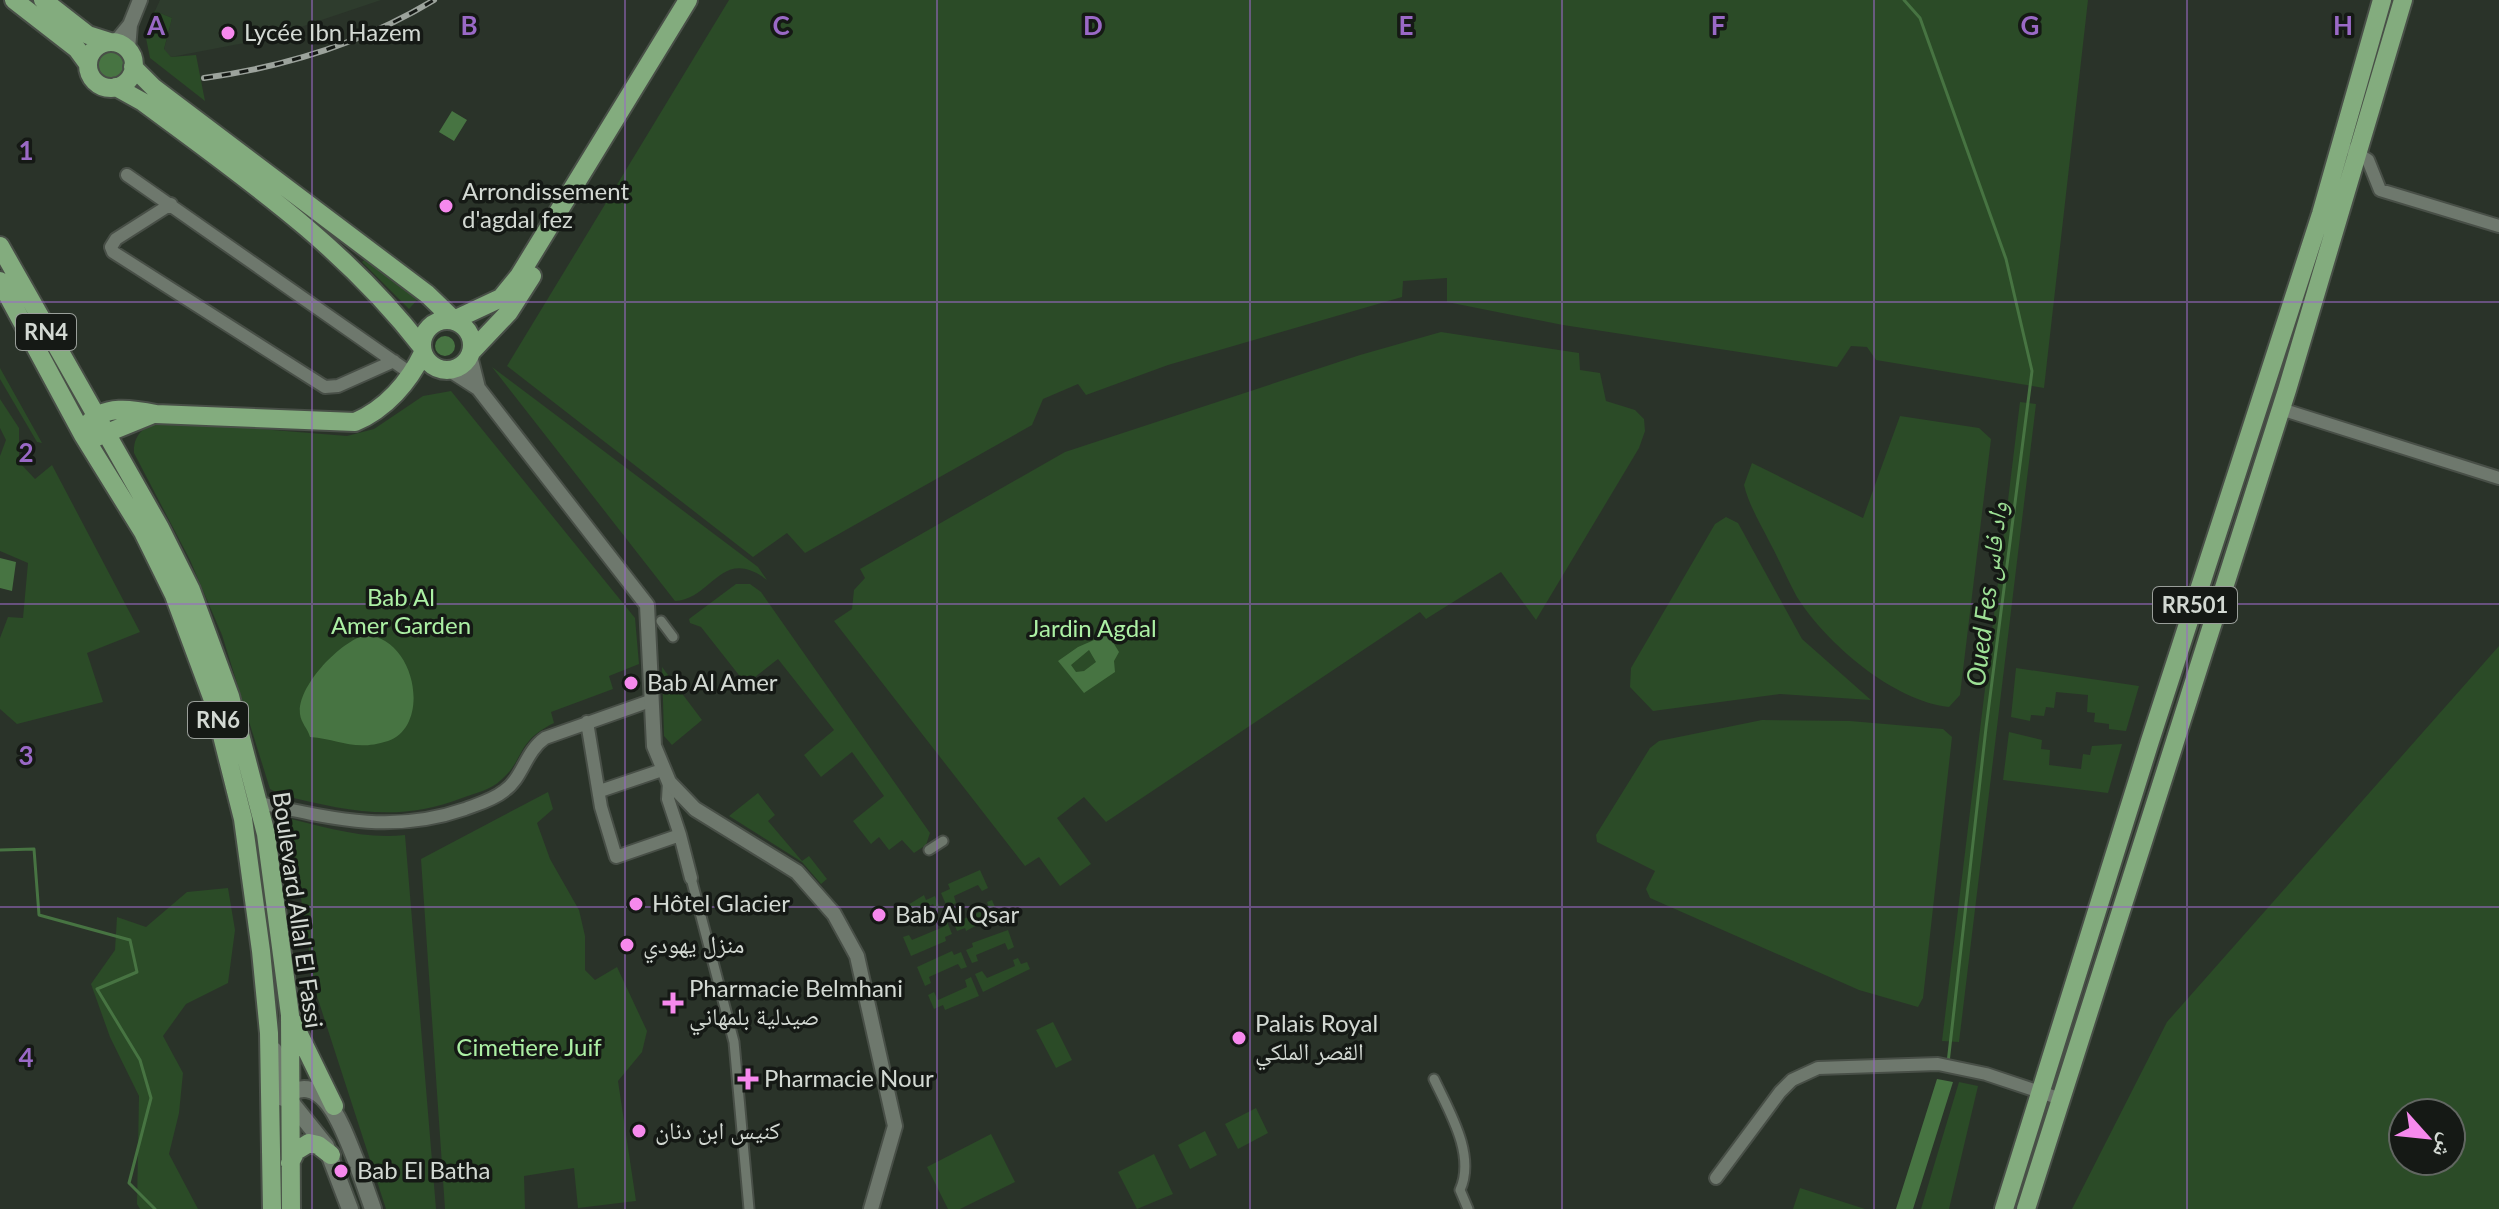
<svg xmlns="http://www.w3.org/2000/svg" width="2499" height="1209" viewBox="0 0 2499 1209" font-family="Lato,'Noto Naskh Arabic',sans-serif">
	<rect width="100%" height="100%" fill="#2a3329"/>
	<path fill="#2e3c2d" d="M160 0H381L265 39 171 57 164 50 172 18 155 11Z"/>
	<path fill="#2b4b27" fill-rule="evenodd" d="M729 0H2088L2044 388 1876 360 1867 347 1851 346 1837 367 1563 325 1447 302V278L1403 281 1402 297 1168 365 1086 395 1078 384 1043 399 1032 425 805 553 787 533 753 557 507 366Z
		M155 11 172 18 164 49 171 57 196 55 205 101 150 58 145 33Z
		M365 259 418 299 409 309 362 262Z
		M1441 332 1579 353 1580 370 1600 373 1606 401 1635 410 1644 419 1645 431 1639 448 1536 620 1501 572 1426 619 1420 612 1106 822 1084 797 1057 818 1091 864 1060 886 1039 857 1025 866 834 621 852 609 854 590 865 578 860 569 1065 452 1360 355Z
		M492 367 758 567 767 580C721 545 712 600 675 601Z
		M0 368 42 443 37 442 0 379Z
		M451 391 635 618 639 664 609 676 613 689 551 712 554 723C515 742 525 760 501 780 491 790 475 793 462 798 399 823 346 811 282 795L270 789 222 635 190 560 134 453C133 433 146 425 164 421L347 436 374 429 423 396Z
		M0 399 19 428V462L35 479 52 465 140 632 87 653 103 702 17 724 0 709V638L8 617 23 618 28 563 0 551V456L6 440 0 428Z
		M2020 402 2036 404 1959 1042 1942 1041Z
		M1900 416 1979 428 1991 439 1960 695 1949 707C1893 701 1826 643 1797 597 1787 579 1779 559 1769 541 1760 523 1749 505 1744 485L1752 463 1863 518Z
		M1726 517 1738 523 1802 639 1871 700 1780 694 1653 711 1630 687 1631 668 1715 524Z
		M736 584H750L761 592 930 833 926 845 914 853 902 840 889 850 879 837 871 844 853 821 884 796 852 752 821 777 804 755 834 730 778 659 746 684 701 627 690 623 689 619Z
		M2499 646V1209H2072L2167 1022ZM2451 1113V1161H2403V1113Z
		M662 667 702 720 672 745 664 736Z
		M2016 668 2139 686 2126 731 2109 729V724L2094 722 2095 713 2087 712 2088 695 2056 692 2054 708 2046 707 2044 716 2031 715 2030 721 2011 717Z
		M1762 720 1850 721 1943 729 1952 737 1923 998 1918 1007 1859 990 1650 898 1646 889 1655 871 1597 842 1596 835 1650 748 1659 741Z
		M2009 732 2042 740 2041 749 2050 750 2049 765 2081 769 2083 754 2090 755 2092 746 2122 744 2108 793 2003 780Z
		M548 792 553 809 537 823 550 859 579 910 585 936V970L595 980 617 967 647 1031 642 1052 618 1081 636 1201 578 1208 574 1168 524 1176 525 1209H445L421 859Z
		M758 793 775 815 768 821 802 861 809 856 827 879 821 884 802 862 729 816Z
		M282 817C323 826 363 840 405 835L436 1209H386L315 990 296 865 278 823Z
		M980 870 988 888 982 891 978 885 954 896 956 903 947 907 941 893 950 889 948 884Z
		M228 888 235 930 228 983 186 1004 163 1036 183 1073 179 1113 169 1154 198 1209H140L137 1204 139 1096 110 1037 91 984 115 950 117 917 146 927 187 892Z
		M924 895 926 900 935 896 940 908 936 910 933 904 904 918 906 923 901 925 895 913Z
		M992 900 998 914 966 931 965 928 957 931 951 916 957 913 961 920 989 908 987 902Z
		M946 919 952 934 945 937 946 941 911 956 903 937 909 935 912 940 943 927 941 921Z
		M1008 930 1014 947 1008 950 1005 943 976 955 978 961 972 963 966 950 973 947 972 943Z
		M952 951 954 955 961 952 967 967 961 969 958 964 929 977 931 983 925 986 917 967Z
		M1018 958 1021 964 1027 962 1030 969 983 992 975 974 982 971 987 978 1015 966 1013 960Z
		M971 977 979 996 945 1010 943 1005 934 1009 928 995 934 992 938 1000 967 987 965 980Z
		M1053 1022 1072 1060 1056 1068 1036 1030Z
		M1959 1082 1978 1086 1949 1209H1921Z
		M1256 1108 1268 1133 1238 1149 1225 1124Z
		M1205 1131 1217 1155 1190 1169 1178 1145Z
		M991 1134 1015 1182 960 1209H948L927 1167Z
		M1154 1154 1173 1194 1137 1209 1118 1172Z
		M1800 1188 1865 1209H1793Z"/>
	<path fill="#477442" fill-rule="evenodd" d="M95 64a16 16 0 1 1 32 0a16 16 0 1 1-32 0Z
		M452 111 467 120 454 141 439 132Z
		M435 346a10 10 0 1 1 20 0a10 10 0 1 1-20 0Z
		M0 558 16 562 12 591 0 588Z
		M1108 634 1119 652 1114 661 1115 672 1084 693 1058 661 1078 647ZM1089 650 1096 662 1084 671 1076 672 1071 665Z
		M365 635C416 637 432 726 388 741 353 752 340 739 310 737 308 729 301 723 300 714 297 686 340 642 365 635Z
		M1937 1079 1953 1082 1913 1209H1896Z"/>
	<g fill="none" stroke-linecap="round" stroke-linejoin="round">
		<path stroke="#477442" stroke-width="3" d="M1904 0 1920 18 2006 259 2032 371 1986 728 1948 1063
			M0 850 34 849 39 915 130 940 137 972 97 989 140 1060 151 1098 129 1183 155 1209"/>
		<g stroke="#484f47" stroke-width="13">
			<path id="pedestrian" d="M661 621 673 637
				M929 850 943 841
				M691 878 734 1042 749 1209
				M1434 1079C1449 1111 1476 1155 1460 1190L1468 1209"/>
		</g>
		<g stroke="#484f47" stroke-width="16">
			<path id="minor" d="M2352 150 2368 160 2380 190 2499 226
				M127 175 413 375
				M171 204 116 239 111 247 113 252 325 387 338 386 394 361
				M2281 409 2499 478
				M587 722 601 807 616 857 680 835 668 799 669 782
				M600 791 662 770
				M260 803C333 819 393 834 465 809 478 804 493 800 504 791 523 778 525 752 545 738L650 701
				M680 835 691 878
				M1716 1178 1780 1092 1792 1080 1818 1068 1938 1064 1986 1074 2061 1099"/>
		</g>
		<g stroke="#484f47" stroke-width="18">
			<path id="tertiary" d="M116 42 130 25 140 0
				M128 49 130 25
				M470 356 478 388
				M450 370 478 388 647 605 654 746 669 782 695 809 797 872 834 914 857 956 895 1126 871 1209"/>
		</g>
		<g stroke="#484f47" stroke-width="20">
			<path id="secondary" d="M274 1050 285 1095 326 1146 350 1209
				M283 1098C324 1064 345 1135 356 1161
				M359 1169 373 1209"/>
		</g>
		<g stroke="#484f47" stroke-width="22">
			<path id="primary" d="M14 0 77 49 88 64
				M43 0 88 35 110 42
				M88 65a23 23 0 1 1 46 0a23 23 0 1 1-46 0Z
				M133 67 154 88 427 294 454 320 501 298 519 276 688 0
				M116 87 143 102C245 178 343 245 422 347
				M0 246 160 528 191 590 230 696 266 834 290 1015 291 1209
				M0 281 83 435 143 532 174 595 213 700 243 819 261 951 269 1033 272 1209
				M422 345a25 25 0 1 1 50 0a25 25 0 1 1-50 0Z
				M472 351 509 312 532 276
				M87 425C104 404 132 409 156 414L355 422C386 409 409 382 423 353
				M97 437 151 415
				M293 1022 334 1106
				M290 1163 296 1151 309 1143 318 1145 331 1155
				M2004 1209 2150 741 2321 214 2382 0
				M2026 1209 2287 390 2403 0"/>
		</g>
		<use href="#pedestrian" stroke="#6e786d" stroke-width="9"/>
		<use href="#minor" stroke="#6e786d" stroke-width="12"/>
		<use href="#tertiary" stroke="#6e786d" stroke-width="14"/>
		<use href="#secondary" stroke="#6e786d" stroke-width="16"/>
		<use href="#primary" stroke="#83ac7e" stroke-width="18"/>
		<g stroke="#9ca39c" stroke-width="6">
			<path id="rail" d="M204 78C284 67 365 42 434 0"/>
		</g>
		<use href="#rail" stroke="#151915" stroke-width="3" stroke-dasharray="9" stroke-linecap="butt"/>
	</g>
	<path fill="none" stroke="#9a69c6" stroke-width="2" stroke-opacity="0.55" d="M312 0V1209M625 0V1209M937 0V1209M1250 0V1209M1562 0V1209M1874 0V1209M2187 0V1209M0 302H2499M0 604H2499M0 907H2499"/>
	<g fill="#f689ed" stroke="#151915" stroke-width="3">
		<circle cx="228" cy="33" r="8"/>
		<circle cx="446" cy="206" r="8"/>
		<circle cx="631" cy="683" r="8"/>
		<circle cx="636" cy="904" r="8"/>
		<circle cx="879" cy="915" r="8"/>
		<circle cx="627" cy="945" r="8"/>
		<path d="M669 991h8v8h8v8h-8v8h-8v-8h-8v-8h8z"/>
		<circle cx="1239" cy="1038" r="8"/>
		<path d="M744 1067h8v8h8v8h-8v8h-8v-8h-8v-8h8z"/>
		<circle cx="639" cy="1131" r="8"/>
		<circle cx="341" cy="1171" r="8"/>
	</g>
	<g text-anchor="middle" stroke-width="7" stroke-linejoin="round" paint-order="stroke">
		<g fill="#151915" stroke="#9a9f9a" stroke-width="2">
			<rect x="16" y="314" width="60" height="36" rx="6"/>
			<rect x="2153" y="587" width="84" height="36" rx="6"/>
			<rect x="188" y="702" width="60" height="36" rx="6"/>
		</g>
		<g font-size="22" font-weight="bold" fill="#d3d9d3">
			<text x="46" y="340">RN4</text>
			<text x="2195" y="613">RR501</text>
			<text x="218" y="728">RN6</text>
		</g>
		<g font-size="24" fill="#d3d9d3" stroke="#151915" text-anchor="start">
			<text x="244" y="41">Lycée Ibn Hazem</text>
			<text x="462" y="200">Arrondissement<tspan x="462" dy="28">d'agdal fez</tspan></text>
			<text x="647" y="691">Bab Al Amer</text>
			<text x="652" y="912">Hôtel Glacier</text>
			<text x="895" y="923">Bab Al Qsar</text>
			<text x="643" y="953">منزل يهودي</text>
			<text x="689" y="997">Pharmacie Belmhani<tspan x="689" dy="28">صيدلية بلمهاني</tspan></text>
			<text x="1255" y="1032">Palais Royal<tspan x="1255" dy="28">القصر الملكي</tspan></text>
			<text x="764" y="1087">Pharmacie Nour</text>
			<text x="655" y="1139">كنيس ابن دنان</text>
			<text x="357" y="1179">Bab El Batha</text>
		</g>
		<g font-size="24" fill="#acf0a4" stroke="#151915">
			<text x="401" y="606">Bab Al<tspan x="401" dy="28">Amer Garden</tspan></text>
			<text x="1093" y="637">Jardin Agdal</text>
			<text x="529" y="1056">Cimetiere Juif</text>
		</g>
		<g font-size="24" fill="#d3d9d3" stroke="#151915">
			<text transform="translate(297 910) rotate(82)" y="8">Boulevard Allal El Fassi</text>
		</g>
		<g font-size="26" font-style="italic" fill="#9de095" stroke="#151915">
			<text transform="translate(1987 594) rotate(-83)" y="9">Oued Fes واد فاس</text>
		</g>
	</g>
	<g font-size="26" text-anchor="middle" font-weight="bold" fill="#9a69c6" stroke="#151915" stroke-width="7" stroke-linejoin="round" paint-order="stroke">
		<text x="156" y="35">A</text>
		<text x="469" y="35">B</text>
		<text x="781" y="35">C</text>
		<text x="1093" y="35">D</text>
		<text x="1406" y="35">E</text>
		<text x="1718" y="35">F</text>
		<text x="2030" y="35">G</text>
		<text x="2343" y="35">H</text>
		<text x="26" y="160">1</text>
		<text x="26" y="462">2</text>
		<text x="26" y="765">3</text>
		<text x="26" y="1067">4</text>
	</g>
	<g transform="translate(2427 1137) rotate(117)"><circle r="38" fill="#151915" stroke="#616661" stroke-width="2"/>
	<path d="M0-6L14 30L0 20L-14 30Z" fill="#f689ed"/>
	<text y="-12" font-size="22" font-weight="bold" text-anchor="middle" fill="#d3d9d3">ش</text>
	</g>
</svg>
